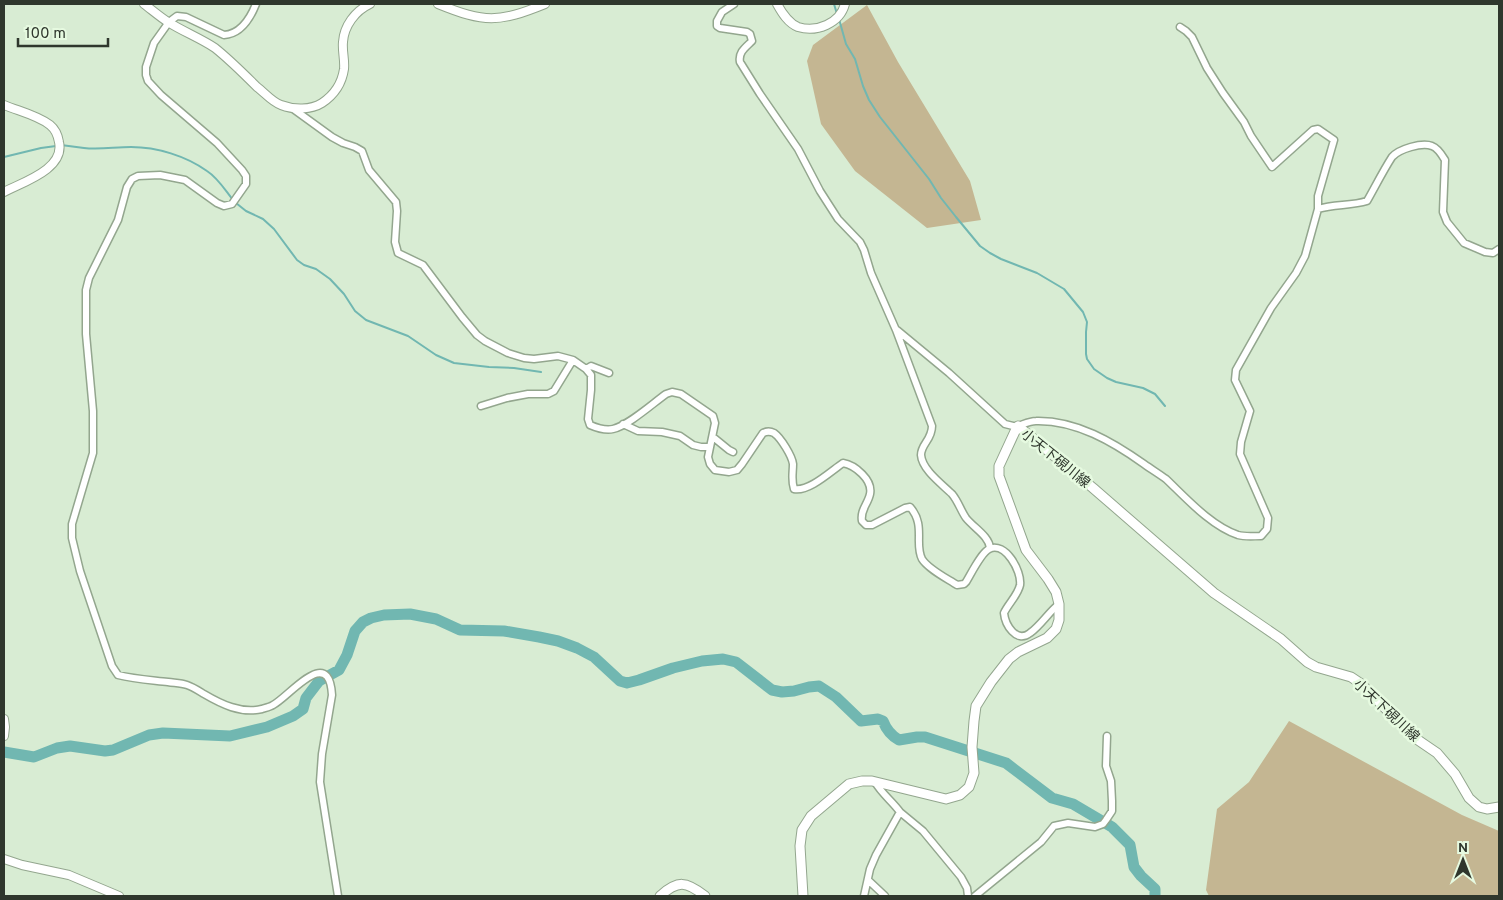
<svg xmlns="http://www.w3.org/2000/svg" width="1503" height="900" viewBox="0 0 1503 900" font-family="Overpass,'Noto Sans JP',sans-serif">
	<rect width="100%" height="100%" fill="#d8ecd3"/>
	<path fill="#c4b692" d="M867 5 898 62 970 181 981 220 927 228 855 171 821 124 807 61 813 45Z
		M1289 721 1462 815 1499 831V896H1209L1206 890 1217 809 1249 782Z"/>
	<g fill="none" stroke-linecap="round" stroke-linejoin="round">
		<path stroke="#71b7b1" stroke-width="2" d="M834 4 837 14
			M839 19 846 44 855 59 863 86 869 100 880 117 929 179 941 198 956 217 980 246 990 253 1001 259 1037 273 1064 289 1083 312 1087 322 1086 332V354L1087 359 1094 369 1107 378 1116 382 1143 388 1155 394 1165 406
			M61 145C69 146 76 147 84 148 99 150 115 147 131 147 157 147 186 156 207 171 218 178 225 190 233 200
			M4 157 41 148 56 146
			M236 203 246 211 263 219 274 229 297 260 304 265 316 269 330 279 344 294 355 311 366 320 408 336 436 355 454 363 489 367 514 368 541 372"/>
		<path stroke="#71b7b1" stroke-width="11" d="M4 752 34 757 57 748 70 746 105 751 113 750 149 735 163 733 230 736 267 727 293 716 303 709 306 698 319 681 339 670 347 655 355 631 363 622 371 618 384 615 410 614 436 619 460 630 504 631 539 637 558 641 577 648 594 657 620 681 627 683 639 680 673 668 702 661 723 659 736 662 772 690 782 692 794 691 809 687 819 686 836 697 861 721 878 719 883 721C886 729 892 736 899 740L917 737H925L1006 763 1052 798 1073 804 1112 827 1130 845 1134 867 1141 876 1155 889V896"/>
		<g stroke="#93a68e" stroke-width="9">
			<path id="minor" d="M256 4C250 19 241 34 224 35L186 17 177 16 169 22 154 43 146 67V75L148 81 161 95 217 143 242 170 246 176V184L232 204 224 206 217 203 185 180 160 175 138 176 132 179 127 187 118 220 89 278 86 290V334L93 411V453L72 524V538L80 571 112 666 118 675C134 679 151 680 168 682 174 683 181 683 187 685 193 687 199 691 204 694 221 704 241 714 262 709 265 708 270 707 273 705 289 697 329 644 332 695L322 754 320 782 338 896
				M734 4 722 12 717 21V26L720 28 747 32 750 34 752 41C746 47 738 52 740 62L760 94 798 149 820 191 838 219 860 242 864 250 871 273 896 330 932 426C932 440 921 444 921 455 922 470 943 485 952 494 958 501 961 511 966 518 974 528 989 536 990 548
				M292 108 332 137 343 143 355 147 362 151 369 170 396 202 397 211 395 242 398 253 423 265 462 317 477 335 485 341 508 353 524 358 534 359 558 356 573 360 586 369 591 375V390L588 419 590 425C597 428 605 431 613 429 629 425 652 404 666 394L672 392 681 394 713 416 715 423 708 457 710 464 715 470 729 472 737 470 742 464 763 433C767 431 770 431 774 433 781 438 792 456 793 464 793 473 791 480 794 489 809 492 831 471 843 463 855 465 873 480 870 494 868 504 860 510 862 521L866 525H872L905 508 910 507C926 525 914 544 922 559 928 569 948 579 957 585L964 584 966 582C971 574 981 553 989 549 1005 541 1022 571 1020 585 1018 595 1008 604 1004 613 1005 624 1016 644 1030 633 1041 625 1048 613 1059 604
				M1318 209C1334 204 1351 206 1367 201 1375 187 1383 171 1392 157 1399 149 1422 142 1432 146 1438 148 1442 155 1445 160L1443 212 1447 222 1464 243 1485 252 1493 253 1499 249
				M897 330 949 373 1005 424 1017 427
				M586 369 591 366 609 373
				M481 406 507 398 528 394H548L554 391 573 360
				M623 424 638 431 662 432 680 436 693 445 701 447H710
				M1018 426C1024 424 1030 421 1036 421 1076 420 1113 442 1144 464 1151 469 1159 474 1166 479 1186 498 1211 526 1238 535 1245 537 1253 536 1261 536L1267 529 1268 518 1240 454 1241 442 1250 411 1235 380 1236 370 1271 308 1296 273 1305 256 1318 209V196L1334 140 1318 129 1313 130 1272 167 1251 136 1244 122 1223 93 1207 68 1192 37 1186 31 1180 27
				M713 437 729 450 733 452
				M900 812 923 831 961 877 967 888 968 896
				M868 880 885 896
				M864 896 870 869 876 855 900 812C892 801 882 794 875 782
				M975 896 1041 842 1054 826 1068 823 1095 827 1103 824 1106 820 1112 811V801L1111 781 1106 766 1107 736"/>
		</g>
		<g stroke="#93a68e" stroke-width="10">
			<path id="tertiary" d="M144 4C152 10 160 17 168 22 184 32 200 38 215 48 230 60 244 74 257 87 265 93 272 102 281 105 294 110 311 110 322 103 334 95 342 83 344 69 345 60 342 51 343 42 344 26 355 11 370 4
				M438 4C485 23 498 23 545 4
				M777 4C782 13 788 23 798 27 817 33 840 23 845 4
				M4 105C18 111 37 115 50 125 55 129 58 136 59 142 65 169 23 182 4 192
				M4 719 5 727 4 736
				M4 859 22 865 69 875 119 896"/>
		</g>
		<g stroke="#93a68e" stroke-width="11">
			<path id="secondary" d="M660 896C678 880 686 881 705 896
				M803 896 800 846 802 830 811 816 849 784 862 781H872L946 799 960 795 969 787 974 773 972 747 974 721 976 706 991 682 1009 659 1018 652 1047 638 1056 629 1059 620V604L1056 592 1048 579 1026 550 999 476V466L1017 427 1018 426 1093 488 1214 593 1281 639 1307 662 1316 667 1351 677 1360 683 1415 738 1437 753 1455 774 1469 798 1479 807 1487 809 1499 807"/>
		</g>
		<use href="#minor" stroke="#fff" stroke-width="6"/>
		<use href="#tertiary" stroke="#fff" stroke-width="8"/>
		<use href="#secondary" stroke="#fff" stroke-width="9"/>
	</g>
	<g text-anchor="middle" stroke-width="5" stroke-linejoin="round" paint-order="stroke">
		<g font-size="14" fill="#2f372d" stroke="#e6fae0">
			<text transform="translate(1056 458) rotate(39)" y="5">小天下硯川線</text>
			<text transform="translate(1387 710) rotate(43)" y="5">小天下硯川線</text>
		</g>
	</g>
	<rect width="1503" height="900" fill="none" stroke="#2f372d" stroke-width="10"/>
	<g transform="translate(1463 860)" stroke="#e6fae0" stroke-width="4" paint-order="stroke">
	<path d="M0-4L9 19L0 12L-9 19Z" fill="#2f372d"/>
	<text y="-8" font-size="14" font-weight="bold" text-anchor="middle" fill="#2f372d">N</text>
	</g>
	<path d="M18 38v8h90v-8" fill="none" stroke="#2f372d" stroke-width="2.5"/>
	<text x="25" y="38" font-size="15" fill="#2f372d" stroke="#e6fae0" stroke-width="4" paint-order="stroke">100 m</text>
</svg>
